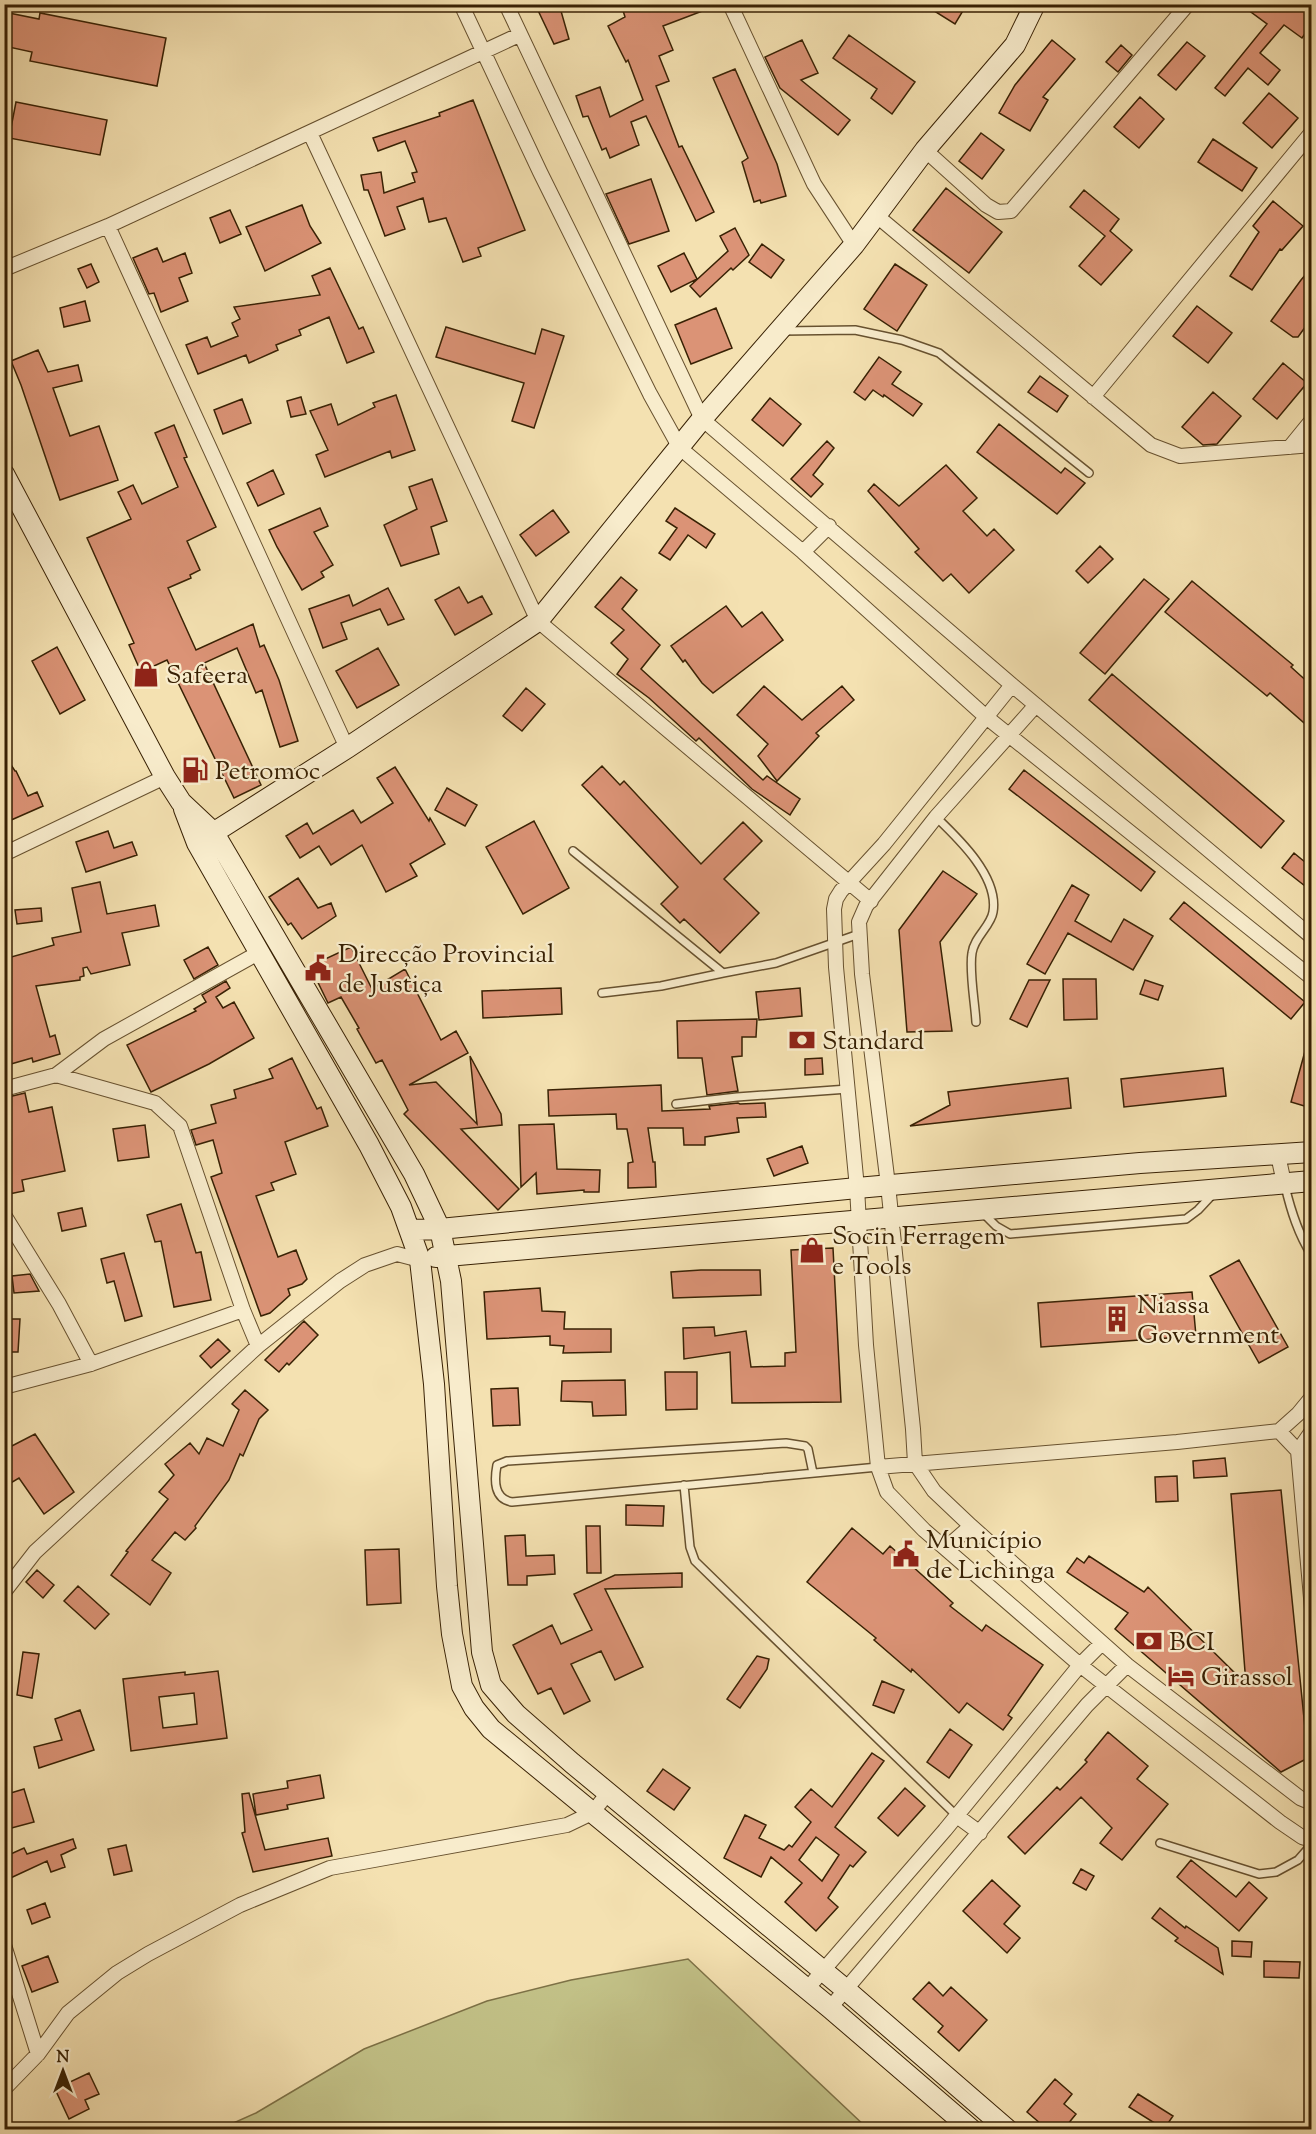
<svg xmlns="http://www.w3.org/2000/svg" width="1316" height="2134" viewBox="0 0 1316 2134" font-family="'Sorts Mill Goudy',serif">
	<rect width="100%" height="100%" fill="#f4e1b1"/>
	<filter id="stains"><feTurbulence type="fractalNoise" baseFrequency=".00333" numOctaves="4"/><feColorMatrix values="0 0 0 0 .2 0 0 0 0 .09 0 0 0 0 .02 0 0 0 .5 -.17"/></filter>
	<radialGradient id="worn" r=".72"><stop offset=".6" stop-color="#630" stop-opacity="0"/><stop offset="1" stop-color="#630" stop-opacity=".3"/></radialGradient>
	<path fill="#c2c187" stroke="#7d7146" stroke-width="1.5" d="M688 1959 868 2129H220L256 2113 364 2049 487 2001 571 1980Z"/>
	<path fill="#db9376" stroke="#382104" stroke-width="1.5" fill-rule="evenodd" d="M535 4H559L569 39 554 44Z
		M621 4H713V7L663 26 673 50 659 56 669 81 656 86 679 147 682 146 714 212 696 221 646 116 631 122 639 145 610 158 606 148 602 150 588 116 583 117 576 96 600 87 610 117 643 100 628 60 626 62 608 26 625 17Z
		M923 4H967L955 24Z
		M1240 4H1311V25L1302 38 1284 25 1260 53 1280 70 1268 85 1248 68 1225 96 1215 88 1267 24Z
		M4 12 39 19 40 13 166 38 157 86 30 61 32 52 4 46Z
		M849 35 915 82 892 114 871 98 877 89 833 58Z
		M802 40 818 73 801 80 850 120 838 135 780 88 765 57Z
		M1052 40 1075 59 1043 97 1048 100 1030 131 999 113 1015 85Z
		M1187 42 1205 56 1176 90 1158 75Z
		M1121 45 1132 55 1118 72 1106 62Z
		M735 69 777 164 786 196 761 203 760 200 754 202 742 162 748 158 713 78Z
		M1269 93 1298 118 1272 148 1243 123Z
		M1140 97 1164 119 1139 148 1114 127Z
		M473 100 525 230 478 248 481 256 463 262 446 218 429 222 423 198 397 207 405 229 385 236 368 190H364L361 175 381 172 384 193 415 182 412 173 417 172 405 141 378 151 373 138 440 116 439 113Z
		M16 102 107 120 100 155 9 138Z
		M981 133 1004 150 982 179 959 161Z
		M1213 139 1257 168 1242 191 1198 162Z
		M651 179 669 231 629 244 606 194Z
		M946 188 1002 232 969 273 913 230Z
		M1084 190 1119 219 1110 231 1132 250 1101 285 1079 266 1105 236 1070 207Z
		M1273 201 1303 226 1282 250 1280 249 1252 290 1230 276 1259 232 1253 226Z
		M302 205 310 226 321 243 265 271 246 227Z
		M230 210 241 234 220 243 210 218Z
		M735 228 749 255 733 270 731 268 700 297 690 286 728 251 720 236Z
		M762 244 784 260 771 278 749 262Z
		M157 248 163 262 185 253 192 273 179 278 188 301 161 312 154 293 149 294 133 258Z
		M684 253 697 279 671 292 658 266Z
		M91 264 99 282 87 288 78 269Z
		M895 264 927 285 897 331 864 309Z
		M330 268 359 329 363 327 374 352 347 363 329 317 299 330 301 335 276 345 278 350 249 363 246 355 198 374 186 345 207 337 211 347 238 336 232 323 240 319 234 307 320 295 312 276Z
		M1311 268V319L1298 337H1293L1271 321 1301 280Z
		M85 301 90 321 64 327 60 308Z
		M1197 306 1232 333 1208 363 1173 336Z
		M716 308 732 348 691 364 675 325Z
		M446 327 535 354 542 329 564 336 534 428 512 421 524 383 436 357Z
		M38 350 48 372 78 365 82 381 53 388 70 436 99 426 118 480 60 500 21 385 11 361Z
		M879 357 901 372 892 384 922 404 913 416 884 395 883 397 873 390 865 400 854 392Z
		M1283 363 1307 383 1277 419 1253 399Z
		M1040 376 1068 396 1057 412 1028 392Z
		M1213 392 1241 416 1217 444 1203 445 1182 427Z
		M396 395 415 450 392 458 390 451 325 477 316 455 328 450 310 411 331 404 338 425 375 407 373 403Z
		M301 397 306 414 291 417 287 401Z
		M770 398 801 424 783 446 752 420Z
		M242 399 251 423 223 434 214 410Z
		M999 424 1061 473 1065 468 1085 483 1057 514 977 452Z
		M174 425 187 457 184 458 216 527 187 541 200 570 190 575 191 578 168 588 196 650 253 624 260 647 264 645 279 680 298 741 280 747 262 690 256 693 237 648 204 663 261 785 234 798 167 660 141 672 129 645 134 643 87 538 131 519 118 492 133 485 142 504 178 487 155 433Z
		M827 441 834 448 813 475 823 484 811 497 791 479Z
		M946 465 977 498 963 511 987 536 994 529 1014 550 969 593 951 574 943 581 915 552 919 549 868 491 874 484 899 506Z
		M273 470 284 494 258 506 247 483Z
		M432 479 447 521 431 527 439 554 401 566 384 525 417 509 409 487Z
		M320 508 328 526 314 532 333 565 321 572 324 577 302 590 277 547 269 530Z
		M675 508 715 534 706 548 688 535 670 560 659 553 677 528 666 521Z
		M553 510 569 532 536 556 520 535Z
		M1100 546 1113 559 1088 583 1076 571Z
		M621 577 637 590 622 609 660 645 641 669 763 780 767 776 800 799 790 815 752 789 699 738 696 741 649 698 617 674 628 659 611 643 624 630 595 607Z
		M1144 579 1169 599 1105 674 1080 653Z
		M1192 581 1293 665 1291 667 1311 685V729L1270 693 1267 696 1165 612Z
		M459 587 468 603 482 596 492 614 455 635 435 600Z
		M388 588 404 619 388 625 380 609 341 623 347 639 323 648 309 609 349 595 353 606Z
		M726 606 742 627 762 612 783 640 713 693 702 683 685 660 683 662 671 646Z
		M57 647 85 700 60 714 32 661Z
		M378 648 399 685 357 708 336 671Z
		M1112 674 1284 821 1261 848 1089 700Z
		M764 686 802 720 842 686 854 700 816 733 819 736 777 781 758 756 768 744 737 715Z
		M526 688 545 704 522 731 503 716Z
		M4 754 15 771H16L28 796 37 792 43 806 9 821 4 812Z
		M602 766 620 785 624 781 701 864 743 822 762 841 724 879 759 913 720 953 684 919 680 923 661 904 678 887 582 785Z
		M395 767 429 821 430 818 445 844 410 864 417 876 386 892 362 845 331 865 319 846 300 858 286 836 307 823 313 834 353 810 361 823 393 803 377 778Z
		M1024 770 1155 872 1141 891 1009 789Z
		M447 788 477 805 465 826 435 810Z
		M534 821 569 888 523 914 486 847Z
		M108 831 114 848 132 842 137 855 86 872 76 842Z
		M1294 853 1311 867V878L1305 886 1282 868Z
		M943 871 977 894 940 942 952 1031 907 1032 899 930Z
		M298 878 318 908 331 903 336 916 302 939 291 923 288 925 269 897Z
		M100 882 107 914 155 905 159 926 122 933 130 965 91 974 87 967 83 968 84 976 80 977V980L36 986 50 1037 55 1035 60 1054 33 1062 32 1058 4 1066V959L54 945 52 938 81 932 72 888Z
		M1072 885 1089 895 1075 921 1111 942 1124 919 1153 936 1133 970 1068 933 1045 974 1027 964Z
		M1184 902 1305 1002 1291 1019 1170 919Z
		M41 908 42 921 17 924 15 910Z
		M208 947 218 965 194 979 184 960Z
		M351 947 372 989 405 969 441 1040 456 1031 468 1053 409 1085 436 1082 477 1124 470 1056 501 1114 502 1125 461 1129 519 1189 498 1210 404 1114 408 1110 382 1060 376 1063 357 1029 359 1028 341 997 328 1003 310 966Z
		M1063 979H1096L1097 1019 1064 1020Z
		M1029 980H1050L1027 1027 1010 1019Z
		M1145 980 1163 986 1158 1000 1140 994Z
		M226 981 230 988 216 997 223 1008 234 1002 254 1038 209 1064 151 1092 127 1045 196 1011 194 1009 206 1002 202 995Z
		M561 988 562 1014 483 1018 482 991Z
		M800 988 802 1016 759 1020 756 992Z
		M757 1019 756 1037H742V1056L732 1057 738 1091 707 1095 702 1058H678L677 1021Z
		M1307 1044 1311 1045V1108L1291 1102Z
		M292 1058 317 1109 321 1107 328 1126 285 1142 296 1174 271 1183 274 1190 256 1196 278 1257 296 1250 307 1279 302 1284 288 1289 290 1295 270 1313 261 1316 211 1177 222 1173 213 1140 196 1145 191 1130 216 1123 211 1105 236 1098 234 1090 273 1078 269 1069Z
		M822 1058 823 1074 805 1075V1059Z
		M1223 1068 1226 1096 1124 1107 1121 1079Z
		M1068 1078 1071 1108 910 1126 950 1105 948 1092Z
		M661 1085 662 1111 710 1109 709 1106 738 1103 740 1104 765 1103 766 1117 737 1118 739 1132 705 1137V1145H684L683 1128H648L653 1162H655L656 1187 628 1188V1163L633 1162 627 1129H617L616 1114 549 1116 548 1090Z
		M25 1093 29 1112 52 1107 65 1171 22 1180 24 1191 4 1195V1098Z
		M554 1124 557 1169 600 1170 599 1192H584V1190L537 1194 536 1173 521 1187 519 1125Z
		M145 1125 149 1157 118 1161 113 1129Z
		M802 1146 808 1163 774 1176 767 1159Z
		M181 1204 196 1253 201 1252 211 1300 174 1307 161 1241 155 1242 147 1215Z
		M82 1208 86 1226 62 1231 58 1213Z
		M833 1248 841 1402 732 1403 730 1352 684 1359 683 1328 714 1327 715 1336 746 1331 751 1367 785 1366V1353L796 1352 791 1250Z
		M124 1253 142 1316 125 1321 114 1281 107 1283 101 1259Z
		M1239 1260 1288 1347 1259 1363 1210 1276Z
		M701 1270H760L761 1295 673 1298 671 1272Z
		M30 1274 39 1291 14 1293 12 1276Z
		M540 1288 542 1311 565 1312 564 1329H611V1352L563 1353 564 1346 550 1345V1336L487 1339 484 1292Z
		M1192 1292 1196 1336 1041 1347 1038 1303Z
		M4 1319H20L18 1352H4Z
		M304 1321 318 1335 289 1365 287 1363 279 1372 265 1360Z
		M218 1339 230 1351 211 1368 200 1356Z
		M665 1372H697V1409L666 1410Z
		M625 1380 626 1415 593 1416 592 1402 561 1401 562 1381Z
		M518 1388 520 1425 493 1426 491 1389Z
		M245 1390 268 1410 259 1419 243 1456 240 1454 229 1480 195 1526 196 1528 185 1540 175 1532 152 1560 171 1573 150 1605 111 1575 128 1552 126 1551 168 1499 159 1492 174 1475 165 1464 190 1443 199 1454 207 1438 223 1446 239 1410 232 1404Z
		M35 1434 74 1492 44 1514 19 1478 9 1484 4 1477V1450Z
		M1225 1458 1227 1476 1194 1478 1193 1461Z
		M1177 1476 1178 1501 1156 1502 1155 1477Z
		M1281 1490 1308 1758 1281 1772 1115 1629 1128 1613 1067 1572 1077 1558 1084 1563 1089 1556 1144 1592 1148 1587 1246 1684 1231 1494Z
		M626 1505 664 1506 663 1526 626 1525Z
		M586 1526H600L601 1573H587Z
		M852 1528 883 1554 890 1546 953 1603 950 1606 982 1631 986 1625 1043 1665 1008 1715 1012 1718 1003 1730 967 1703 959 1713 912 1669 911 1672 874 1640 876 1638 807 1582Z
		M525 1535 526 1556 554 1555 555 1574 527 1576V1585H508L505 1536Z
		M399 1549 401 1603 367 1605 365 1550Z
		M37 1570 54 1585 43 1598 26 1582Z
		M682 1573V1587L605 1589 643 1667 615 1680 601 1651 571 1664 590 1701 564 1714 551 1688 538 1694 513 1645 552 1625 561 1644 592 1630 574 1594 615 1575Z
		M78 1586 109 1614 95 1629 64 1601Z
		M23 1652 39 1654 32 1698 17 1695Z
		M757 1656 769 1659 767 1669 740 1708 727 1699Z
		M218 1671 227 1738 131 1751 123 1679 185 1672V1675ZM194 1693 197 1724 163 1728 159 1697Z
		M882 1681 904 1690 894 1713 873 1705Z
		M80 1710 94 1750 39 1768 34 1747 62 1740 55 1719Z
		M950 1729 972 1745 949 1778 927 1762Z
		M1108 1732 1148 1766 1137 1779 1168 1804 1122 1860 1100 1843 1112 1828 1081 1797 1025 1854 1008 1837 1057 1787 1060 1790 1087 1762 1085 1760Z
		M872 1753 884 1761 835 1827 866 1852 853 1867 850 1865 828 1898 838 1907 816 1931 785 1902 802 1883 771 1857 761 1877 724 1858 745 1815 766 1825 759 1838 784 1850 789 1845 792 1847 811 1822 795 1807 811 1789 832 1807ZM816 1837 839 1855 822 1881 799 1860Z
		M663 1769 690 1788 674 1810 647 1791Z
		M320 1775 324 1798 287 1805 288 1809 256 1815 253 1794 288 1788 287 1781Z
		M905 1788 925 1806 898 1836 878 1818Z
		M24 1789 34 1822 4 1830V1795Z
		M249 1793 265 1850 328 1838 332 1856 253 1872 242 1833 245 1832 242 1794Z
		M73 1839 76 1848 61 1855 65 1867 51 1872 47 1861 4 1881V1857L24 1848 27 1854Z
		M126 1845 132 1871 114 1875 108 1849Z
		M1191 1860 1236 1897 1249 1882 1267 1898 1239 1931 1177 1877Z
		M1081 1869 1094 1876 1086 1890 1073 1883Z
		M992 1880 1020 1906 1004 1924 1020 1938 1007 1953 963 1911Z
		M45 1903 50 1917 32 1924 27 1910Z
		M1160 1908 1185 1928 1186 1926 1218 1948 1223 1974 1175 1941 1178 1938 1152 1918Z
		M1232 1941 1252 1942 1251 1957 1232 1956Z
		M48 1956 58 1982 32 1992 22 1966Z
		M1264 1961 1300 1962 1299 1978 1264 1977Z
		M929 1982 943 1996 951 1987 987 2020 959 2051 938 2032 943 2026 913 1999Z
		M89 2073 99 2094 85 2100 89 2109 69 2119 55 2089Z
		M1055 2079 1072 2094 1064 2104 1076 2114 1063 2130H1048L1027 2112Z
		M1138 2094 1173 2116 1164 2129 1129 2107Z"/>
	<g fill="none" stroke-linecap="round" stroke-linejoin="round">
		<g stroke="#67512f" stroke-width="10">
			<path id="lane" d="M783 331 855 330 902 340 939 353 1089 473
				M936 817C959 839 999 877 993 912 991 926 974 937 972 953 969 971 975 1003 976 1022
				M573 851 723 973 776 963 859 934
				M602 993 661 986 723 973
				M676 1104 737 1097 848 1089
				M1285 1186C1291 1211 1298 1234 1312 1256
				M983 1213 996 1226 1010 1234 1186 1219 1198 1210 1212 1195
				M813 1473 808 1449 805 1446 786 1443 507 1461 497 1465C494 1481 494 1499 512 1502L878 1467
				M684 1485 690 1547 695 1561 957 1816
				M1160 1843 1259 1874 1276 1872 1298 1860 1312 1844"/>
		</g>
		<g stroke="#67512f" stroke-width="16">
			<path id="street" d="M461 4 540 172 650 394 680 448 803 552 985 716 1312 978
				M506 4 702 419 1012 685 1312 937
				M730 4 814 184 854 245
				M310 133 538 621 871 901
				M925 150 986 205 998 212 1011 211 1188 4
				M877 216 1151 445 1180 456 1312 445
				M108 226 347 748
				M4 269 108 226 519 35
				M1093 397 1312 132
				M1290 447 1312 420
				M803 552 829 526
				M1012 685 884 844 841 891 836 899 834 909 836 967 857 1188 866 1345 878 1467 887 1492 924 1530 1080 1665 1280 1822 1302 1837 1312 1840
				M1036 705 936 817 866 906 859 922 862 974 888 1185 913 1429 915 1463 934 1491 971 1526 1127 1665 1300 1798 1312 1803
				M4 854 165 777
				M56 1075 155 1103 180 1126 243 1310 258 1346
				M4 1089 56 1075 104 1039 260 952
				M1278 1155 1284 1183
				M4 1215 59 1304 91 1364
				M4 1387 91 1364 243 1310
				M1279 1431 1298 1451 1312 1609
				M1298 1451 1312 1431
				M878 1467 1177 1442 1279 1431 1298 1414 1312 1397
				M946 1548 971 1526
				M4 1592 35 1552 258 1346 340 1281 365 1265 397 1254 420 1260
				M957 1816 980 1833
				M4 1945 38 2054
				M807 1989 945 1830 1080 1665 1102 1643
				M830 2008 1087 1705 1127 1665
				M4 2089 38 2054 68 2013 117 1973 148 1954 240 1905 330 1868 567 1825 592 1813 608 1793"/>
		</g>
		<g stroke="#382104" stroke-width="22">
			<path id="secondary" d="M4 474 165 777 181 802 214 833 414 1174 440 1229 451 1281 482 1652 491 1685 516 1714 572 1763 845 1989 1008 2130
				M184 809 197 843 369 1145 401 1207 420 1260 434 1384 447 1586 452 1634 462 1686 474 1708 491 1729 830 2008 972 2130
				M202 840 347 748 538 621 702 419 854 245 925 150 1015 45 1035 4
				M410 1230 440 1229 857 1188 1140 1163 1312 1152
				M436 1257 1312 1181"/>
		</g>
		<use href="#lane" stroke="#f8eccc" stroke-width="7"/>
		<use href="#street" stroke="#f8eccc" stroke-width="14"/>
		<use href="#secondary" stroke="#f8eccc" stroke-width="20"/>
	</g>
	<defs>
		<g id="shop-bare" transform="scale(2.07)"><path d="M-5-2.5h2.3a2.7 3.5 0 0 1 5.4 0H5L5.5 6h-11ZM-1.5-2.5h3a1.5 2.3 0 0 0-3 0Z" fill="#8f2418" stroke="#f8eccc" stroke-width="2.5" paint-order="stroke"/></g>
		<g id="fuel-bare" transform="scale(2.07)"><path d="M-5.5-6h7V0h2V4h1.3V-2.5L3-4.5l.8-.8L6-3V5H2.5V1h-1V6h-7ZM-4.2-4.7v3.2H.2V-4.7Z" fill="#8f2418" stroke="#f8eccc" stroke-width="2.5" paint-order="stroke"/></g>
		<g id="civic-bare" transform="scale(2.07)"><path d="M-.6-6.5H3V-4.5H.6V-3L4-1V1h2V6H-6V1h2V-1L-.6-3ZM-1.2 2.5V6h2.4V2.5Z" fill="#8f2418" stroke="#f8eccc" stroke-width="2.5" paint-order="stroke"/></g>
		<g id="bank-bare" transform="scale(2.07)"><path d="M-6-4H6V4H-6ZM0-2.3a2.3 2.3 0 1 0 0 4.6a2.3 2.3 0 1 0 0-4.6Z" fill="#8f2418" stroke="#f8eccc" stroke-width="2.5" paint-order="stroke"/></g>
		<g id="building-bare" transform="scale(2.07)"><path d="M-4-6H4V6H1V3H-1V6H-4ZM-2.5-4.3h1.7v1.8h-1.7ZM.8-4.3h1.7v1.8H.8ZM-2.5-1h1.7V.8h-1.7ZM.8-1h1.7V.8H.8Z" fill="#8f2418" stroke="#f8eccc" stroke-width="2.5" paint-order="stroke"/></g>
		<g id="hotel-bare" transform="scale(2.07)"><path d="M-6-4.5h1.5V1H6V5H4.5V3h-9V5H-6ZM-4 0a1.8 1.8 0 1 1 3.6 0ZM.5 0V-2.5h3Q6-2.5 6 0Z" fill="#8f2418" stroke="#f8eccc" stroke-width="2.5" paint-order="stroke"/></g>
	</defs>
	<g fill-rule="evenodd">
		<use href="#shop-bare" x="146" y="674"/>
		<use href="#fuel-bare" x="195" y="770"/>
		<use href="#civic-bare" x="318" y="968"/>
		<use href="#bank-bare" x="802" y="1040"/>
		<use href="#shop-bare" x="812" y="1250"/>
		<use href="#building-bare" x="1117" y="1319"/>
		<use href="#civic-bare" x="906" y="1554"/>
		<use href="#bank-bare" x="1149" y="1641"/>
		<use href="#hotel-bare" x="1181" y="1676"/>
	</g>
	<g text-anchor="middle" stroke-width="4.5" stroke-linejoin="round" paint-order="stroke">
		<g font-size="26" fill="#382104" stroke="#f8eccc" text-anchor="start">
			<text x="166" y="683">Safeera</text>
			<text x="215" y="779">Petromoc</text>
			<text x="338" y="962">Direcção Provincial<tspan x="338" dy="30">de Justiça</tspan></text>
			<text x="822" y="1049">Standard</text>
			<text x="832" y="1244">Socin Ferragem<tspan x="832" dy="30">e Tools</tspan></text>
			<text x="1137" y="1313">Niassa<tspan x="1137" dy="30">Government</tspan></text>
			<text x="926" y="1548">Município<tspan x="926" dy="30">de Lichinga</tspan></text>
			<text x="1169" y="1650">BCI</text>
			<text x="1201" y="1685">Girassol</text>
		</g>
	</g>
	<rect width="1316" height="2134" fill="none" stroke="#f4e1b1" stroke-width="24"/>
	<rect x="6" y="6" width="1304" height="2122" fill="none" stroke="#382104" stroke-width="3"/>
	<rect x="12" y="12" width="1292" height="2110" fill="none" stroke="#382104" stroke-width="1.5"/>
	<g transform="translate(63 2071)" stroke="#f8eccc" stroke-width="4.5" paint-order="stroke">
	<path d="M0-4.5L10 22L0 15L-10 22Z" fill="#382104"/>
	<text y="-9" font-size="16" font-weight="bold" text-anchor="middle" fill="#382104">N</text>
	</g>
	<rect width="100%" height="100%" filter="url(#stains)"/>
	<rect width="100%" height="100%" fill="url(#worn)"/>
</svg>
